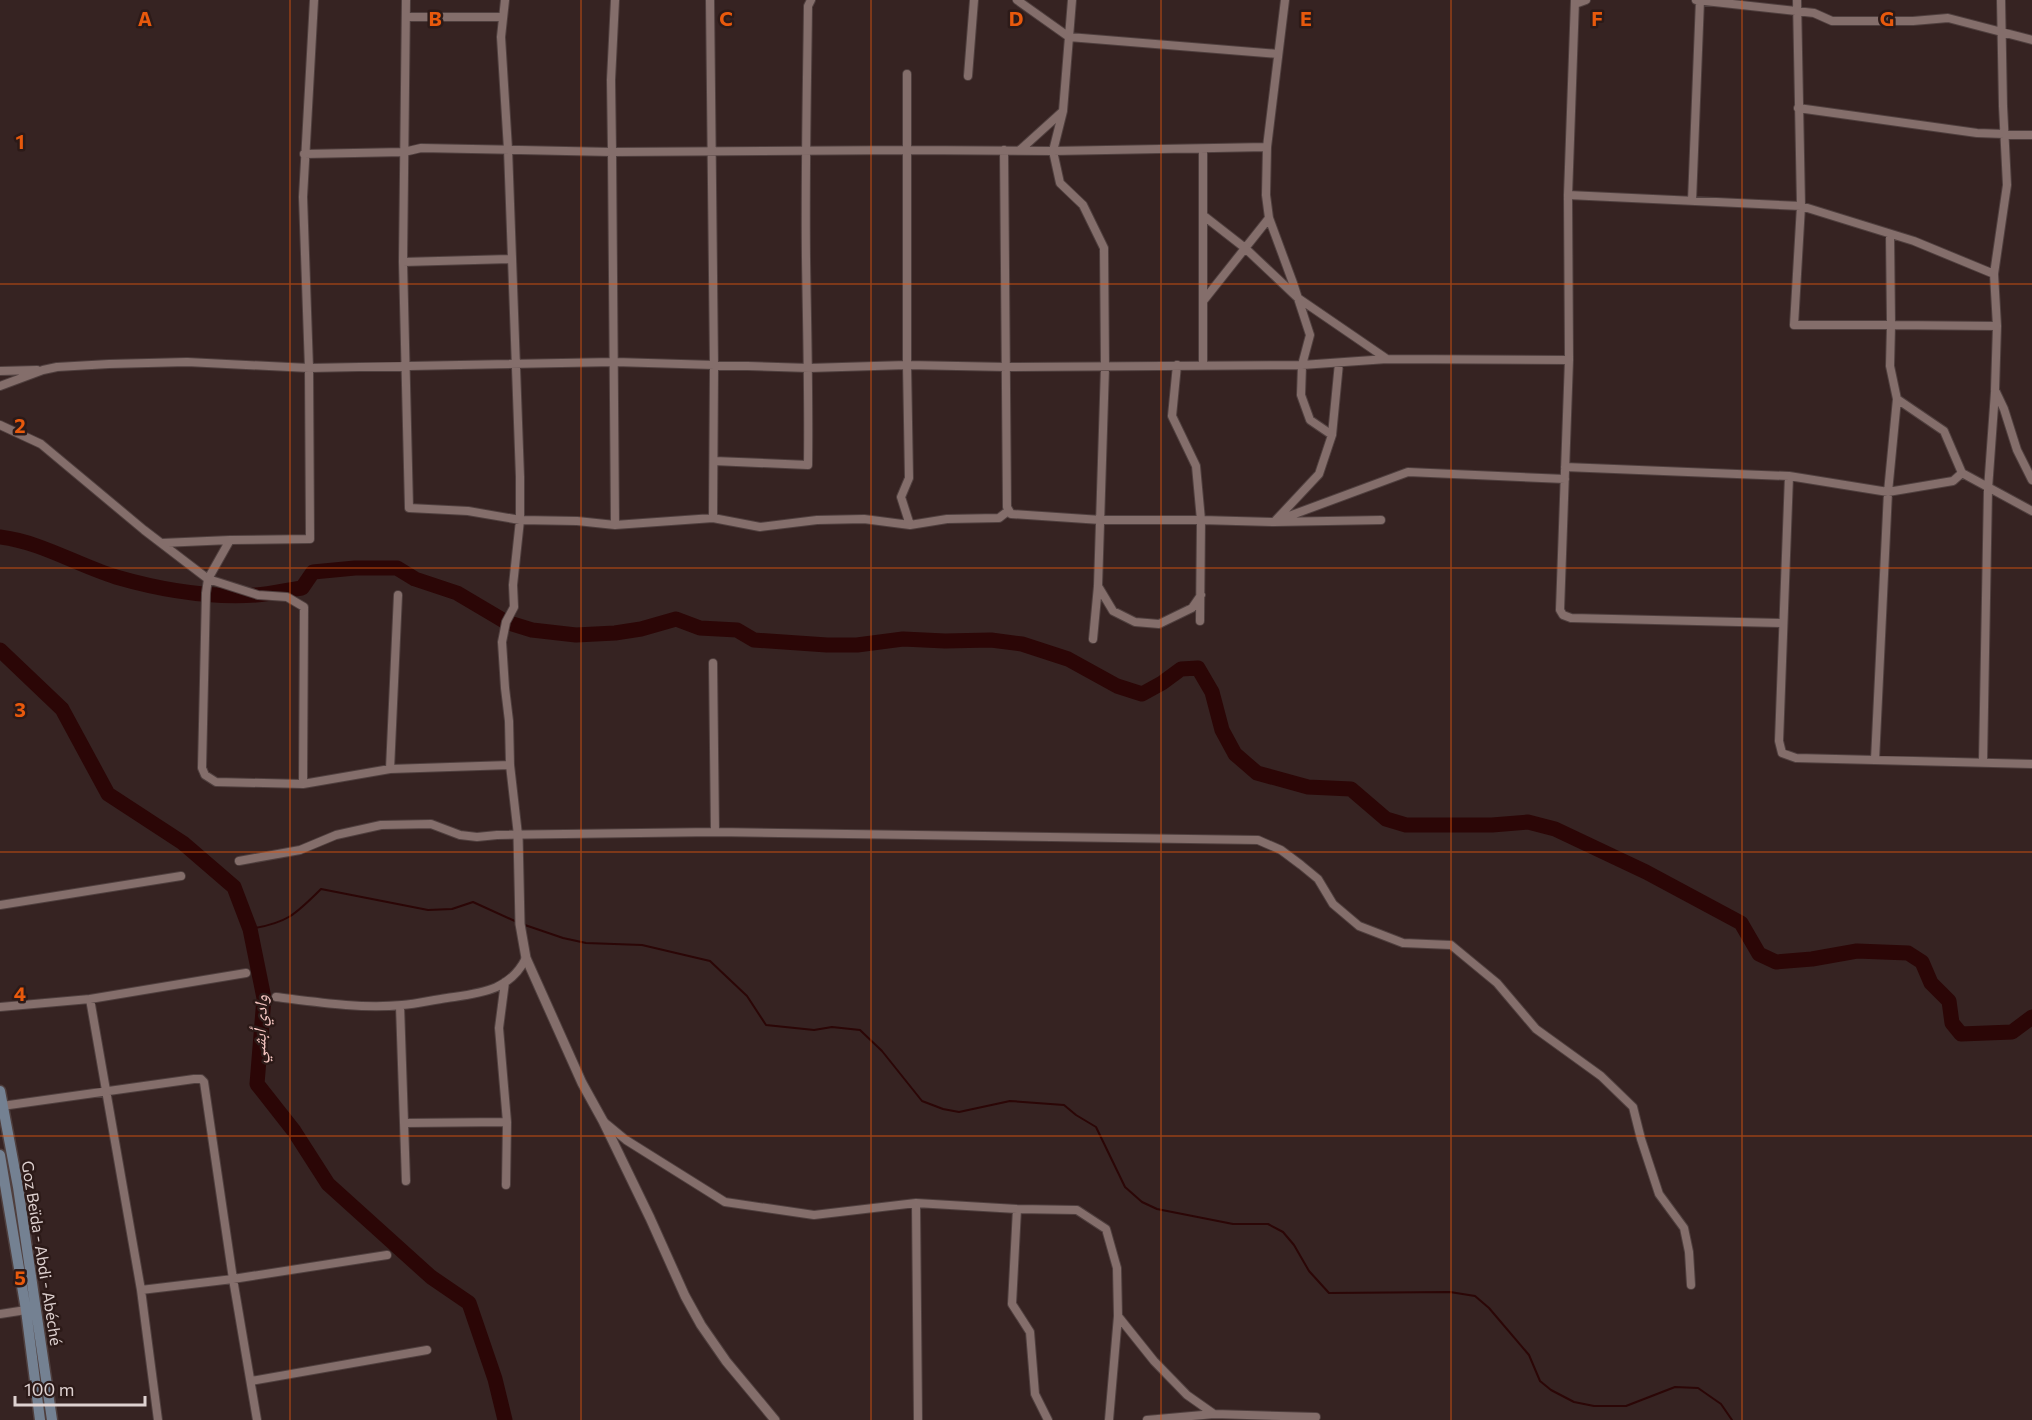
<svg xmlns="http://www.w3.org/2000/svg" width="2032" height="1420" viewBox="0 0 2032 1420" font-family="Commissioner,'Noto Naskh Arabic',sans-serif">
	<rect width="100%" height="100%" fill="#362322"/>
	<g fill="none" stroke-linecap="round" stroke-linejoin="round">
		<path stroke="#2b0606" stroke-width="2" d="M522 924 563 938 586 943 642 945 710 961 747 996 766 1025 814 1030 832 1027 860 1030 882 1051 922 1101 943 1109 959 1112 1010 1101 1064 1105 1076 1115 1096 1127 1125 1187 1142 1202 1157 1209 1233 1224H1268L1283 1232 1294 1245 1309 1271 1329 1293 1450 1292 1475 1296 1489 1308 1529 1355 1540 1381 1551 1390 1574 1402 1594 1406H1626L1675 1387 1698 1388 1721 1404 1732 1420
			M250 929C287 923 295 915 321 889L428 910 452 909 473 902 517 922"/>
		<path stroke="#2b0606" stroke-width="15" d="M0 537C41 542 77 565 116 577 161 590 210 598 256 595 271 594 287 590 302 588L313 572 355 568H397L415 579 457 593 506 622 532 630 576 635 615 633 641 629 676 619 700 628 737 630 754 640 827 645H857L903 639 945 641 991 640 1022 644 1068 659 1117 686 1142 694 1162 683 1181 669 1198 668 1212 692 1222 730 1235 754 1257 773 1308 787 1351 789 1386 819 1406 825H1492L1528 822 1555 829 1646 872 1741 923 1759 954 1776 962 1812 959 1857 951 1908 953 1922 962 1931 983 1949 1001 1952 1023 1961 1034 2012 1032 2032 1017
			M0 650 62 709 108 794 183 843 234 887 250 929 264 998 257 1084 294 1131 328 1184 431 1277 469 1303 495 1379 505 1420"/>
		<g stroke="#4f3f3e" stroke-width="10">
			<path id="minor" d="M314 0 303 197 309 368 310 539 230 540 208 579 206 593 202 768 205 775 216 782 303 784 390 769 510 765
				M406 0 403 262 409 508 468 511 520 520 577 521 615 525 713 518 714 367 710 0
				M505 0 501 37 508 149 520 477V520L513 585 514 607 506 622 502 642 505 688 509 721 510 765 518 835
				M1017 0 1069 37 1278 54
				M1072 0 1063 111 1053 151 1060 183 1083 205 1104 248 1105 367 1098 586 1093 639
				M1285 0 1267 147 1266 195 1269 218 1293 283 1310 335 1302 365 1301 395 1310 420 1332 435
				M1575 0 1568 195 1569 360 1560 610 1563 615 1571 618 1783 623
				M1696 0 1814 13 1832 21H1913L1948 18 2032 40
				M1797 0 1801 206 1794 325H1891L1890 366 1897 399 1944 431 1962 473 2032 511
				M2001 0 2003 106 2007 185 1994 274 1997 326 1995 390 2004 409 2017 450 2032 480
				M1575 4 1586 0
				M406 17H502
				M907 74V365L909 478 901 497 910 525
				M968 76 974 0
				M1798 108 1977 133 2032 135
				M1203 149V364
				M1004 150 1007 507 1011 514 1101 520H1201L1274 522 1381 520
				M1020 150 1062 112
				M304 154 404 152 421 148 612 152 611 80 615 0
				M1568 195 1801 206 1914 241 1994 274
				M1692 201 1700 0
				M1204 216 1245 248 1298 298 1387 359
				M1890 234 1891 325 1997 326
				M403 262 512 259
				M1204 300 1269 218
				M1177 365 1172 416 1196 466 1201 520 1200 621
				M0 371 37 370
				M0 386 43 370 57 367 109 364 187 362 309 368 615 362 809 368 907 365 1007 367 1302 365 1387 359 1569 360
				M0 425 41 444 144 530 208 579 258 595 287 597 304 607 303 784
				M714 461 808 465C809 396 807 327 806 258 805 174 807 90 808 6L811 0
				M1565 467 1789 476 1888 492 1953 481 1962 473
				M1789 476 1779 741 1782 753 1796 758 2032 764
				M713 518 760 527 817 520 864 519 910 525 947 519 999 518 1008 511
				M1281 519 1408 472 1565 479
				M1275 521 1319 474 1332 435 1339 363
				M615 525 612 152 907 150 1053 151 1267 147
				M162 543 230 540
				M1098 586 1113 611 1135 622 1159 624 1192 608 1201 595
				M713 663 715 832
				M1875 760 1888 492 1897 399
				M1983 762 1988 489 1995 392
				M390 769 398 595
				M239 861 300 850 336 835 381 825 431 824 460 835 477 837 497 835 715 832 1258 840 1281 850 1301 865 1318 879 1333 904 1359 926 1403 943 1451 945 1497 983 1536 1029 1601 1076 1633 1107 1641 1139 1659 1194 1684 1228 1689 1252 1691 1285
				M0 905 181 876
				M505 982 499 1028 507 1122 506 1185
				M276 997C316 1002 361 1009 402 1005 417 1004 432 1000 447 998 480 993 510 991 526 958
				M90 999 141 1290 158 1420
				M400 1006 406 1181
				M0 1007 90 999 246 973
				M2 1106 194 1079H201L204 1082 233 1279 257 1420
				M603 1121 626 1140 725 1202 814 1215 916 1203 1017 1209 1077 1210 1106 1229 1117 1268 1118 1316 1154 1361 1187 1395 1214 1414 1316 1417
				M405 1123 507 1122
				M916 1203 918 1420
				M1017 1209 1012 1304 1030 1332 1035 1394 1048 1420
				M141 1290 233 1279 387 1255
				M0 1314 26 1310
				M251 1381 427 1350
				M1109 1420 1118 1316
				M1147 1420 1214 1414"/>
		</g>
		<g stroke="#4f3f3e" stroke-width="11">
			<path id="tertiary" d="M518 835 520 924 526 958 582 1083 603 1121 650 1218 685 1296 701 1325 726 1361 775 1420"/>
		</g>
		<g stroke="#4f3f3e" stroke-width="13">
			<path id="secondary" d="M0 1091 18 1187 52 1420
				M0 1155 26 1310 40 1420"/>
		</g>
		<use href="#minor" stroke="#846e6b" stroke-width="8"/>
		<use href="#tertiary" stroke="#846e6b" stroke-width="9"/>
		<use href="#secondary" stroke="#748192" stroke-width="10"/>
	</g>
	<path fill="none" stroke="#e8590c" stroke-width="1.5" stroke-opacity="0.55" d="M290 0V1420M581 0V1420M871 0V1420M1161 0V1420M1451 0V1420M1742 0V1420M0 284H2032M0 568H2032M0 852H2032M0 1136H2032"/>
	<g text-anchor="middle" stroke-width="5" stroke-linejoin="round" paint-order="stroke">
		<g font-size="16" fill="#ded1d0" stroke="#2c1a18">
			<text transform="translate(42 1253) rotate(81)" y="6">Goz Beïda - Abdi - Abéché</text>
		</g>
		<g font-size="18" font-style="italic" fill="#f6c6c1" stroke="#2c1a18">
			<text transform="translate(260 1029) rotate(-88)" y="6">وادي أبشي</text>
		</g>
	</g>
	<g font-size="20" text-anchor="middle" font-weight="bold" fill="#e8590c" stroke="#2c1a18" stroke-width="5" stroke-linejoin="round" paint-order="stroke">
		<text x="145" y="26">A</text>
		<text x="435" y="26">B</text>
		<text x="726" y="26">C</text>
		<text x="1016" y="26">D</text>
		<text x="1306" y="26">E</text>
		<text x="1597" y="26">F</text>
		<text x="1887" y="26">G</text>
		<text x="20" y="149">1</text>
		<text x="20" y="433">2</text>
		<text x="20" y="717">3</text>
		<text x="20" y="1001">4</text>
		<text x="20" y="1285">5</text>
	</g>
	<path d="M15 1396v9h130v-9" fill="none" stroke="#ded1d0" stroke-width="3"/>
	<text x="24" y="1396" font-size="18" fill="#ded1d0" stroke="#2c1a18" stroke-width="4.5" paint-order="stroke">100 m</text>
</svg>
